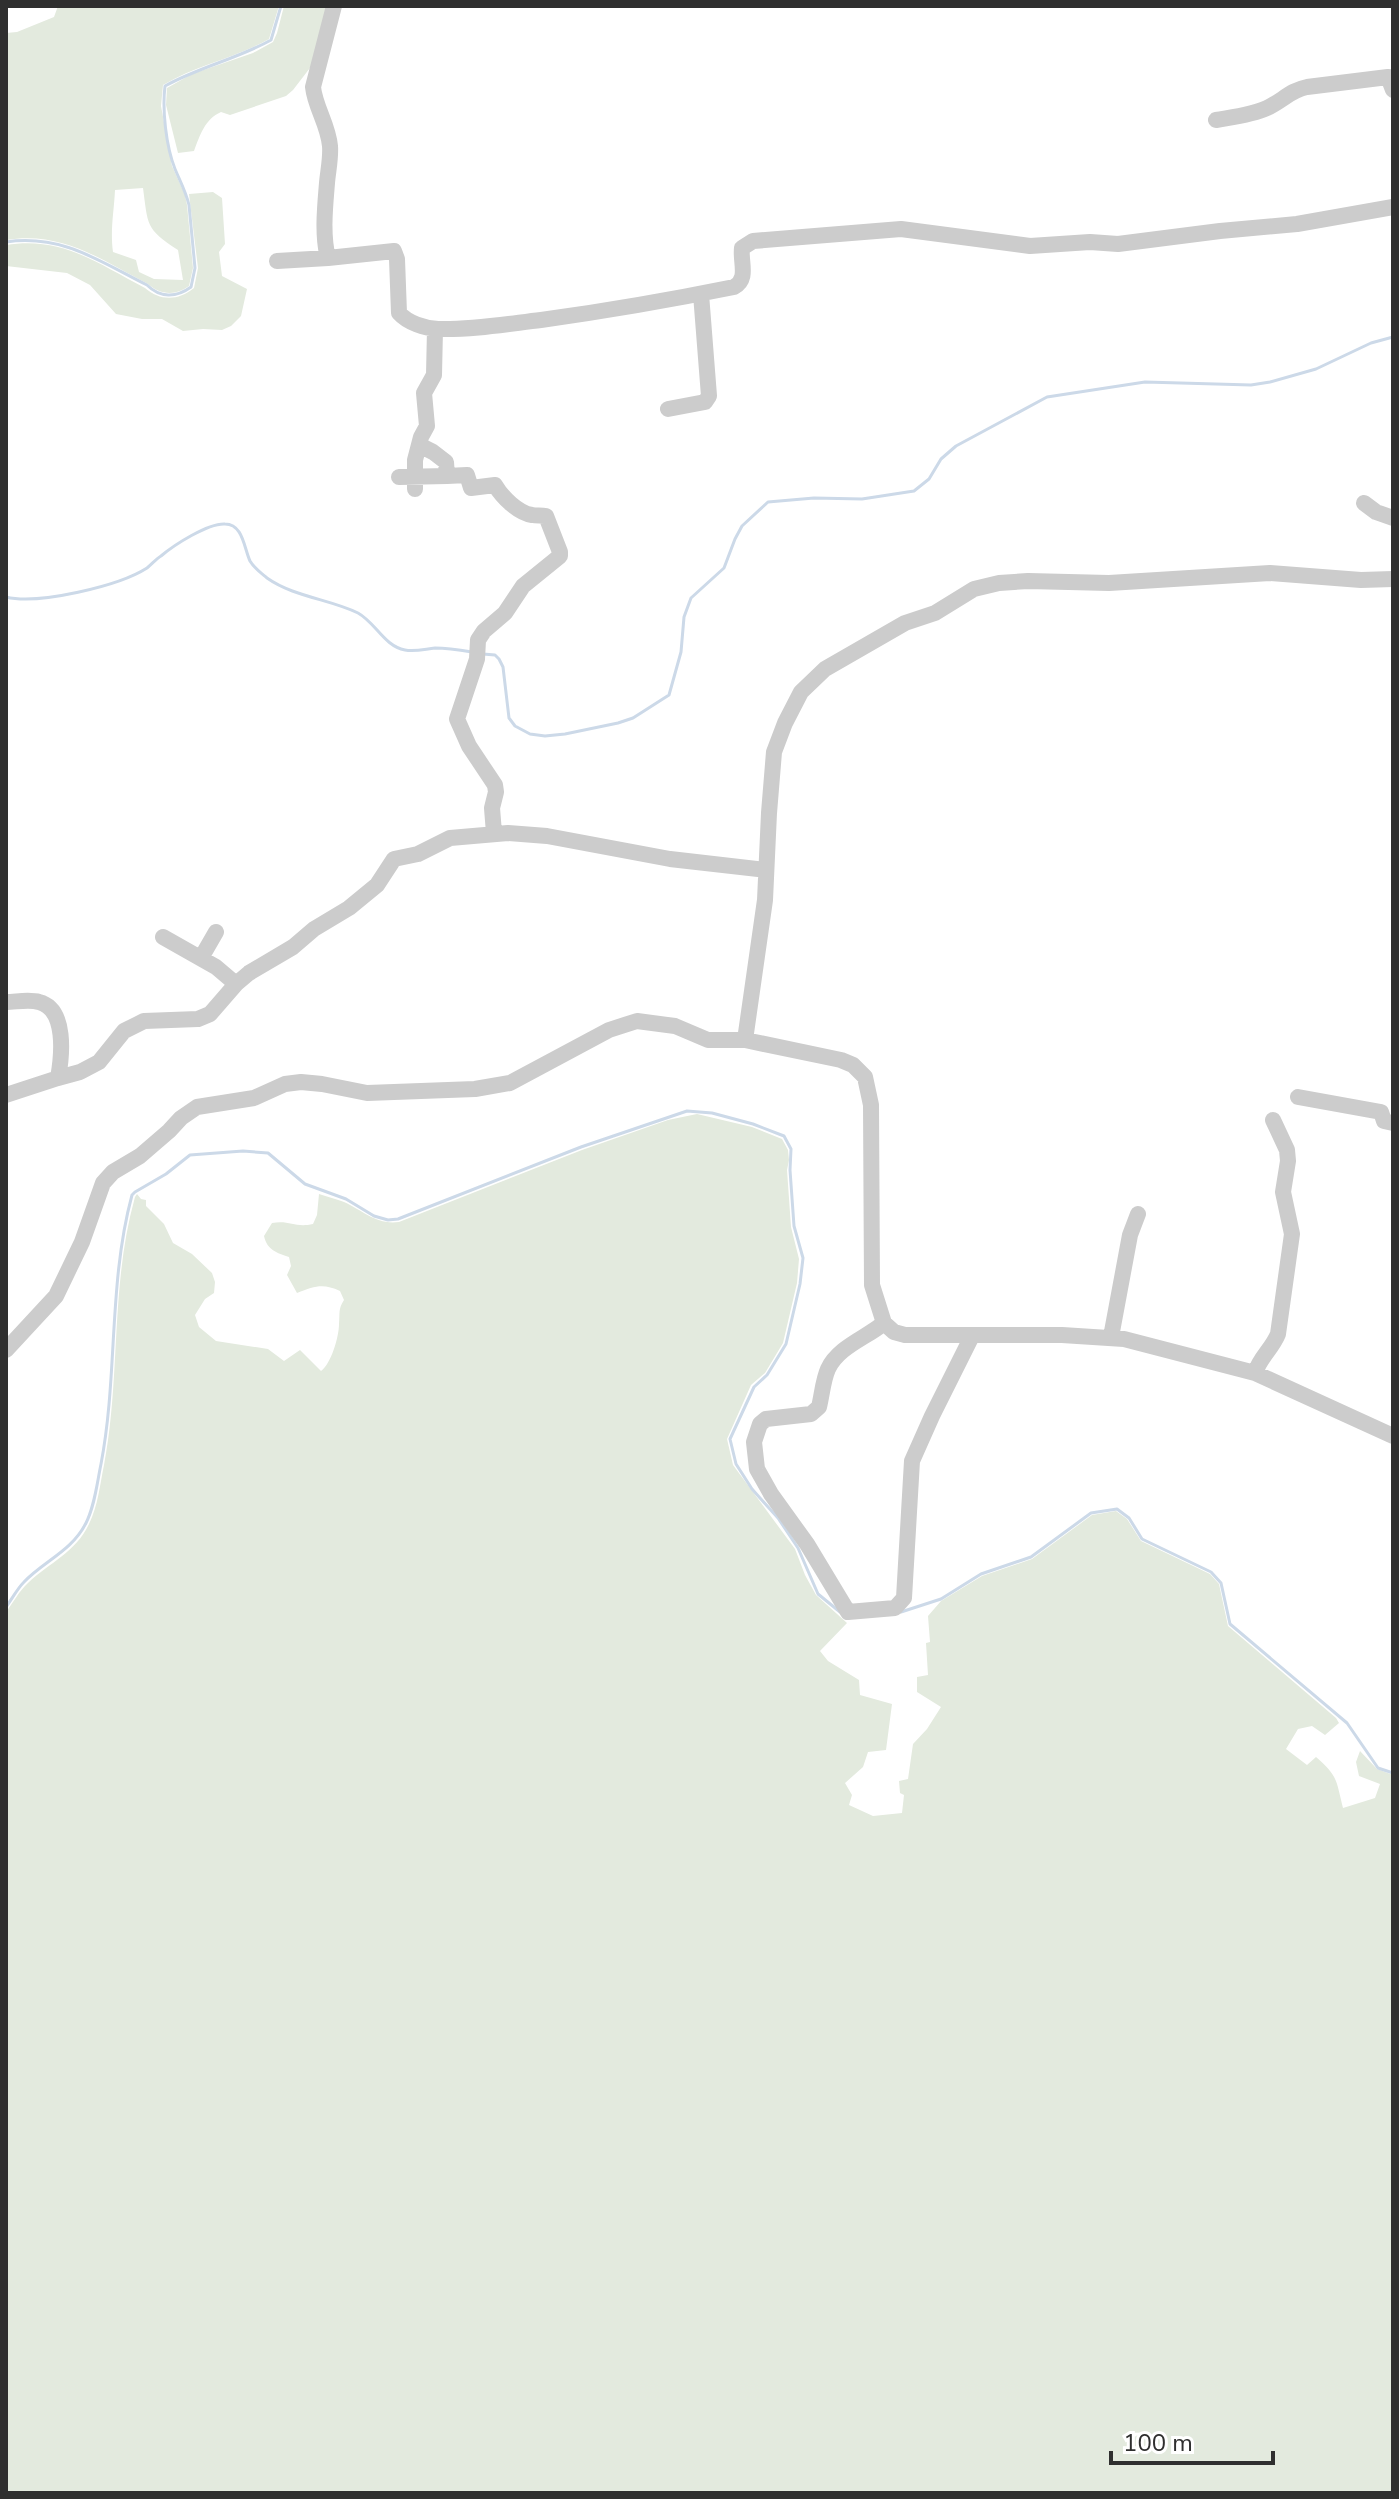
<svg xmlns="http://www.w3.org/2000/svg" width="1399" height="2499" viewBox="0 0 1399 2499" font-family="'Nunito Sans',sans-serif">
	<rect width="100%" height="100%" fill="#fff"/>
	<path fill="#e3eade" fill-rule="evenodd" d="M58 6H279L269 39C235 58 196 65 163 85L161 106 172 166 185 195 187 205 193 268 189 286C175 296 161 295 148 284 100 259 62 231 6 240V33L17 32 54 17ZM143 188C148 224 145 229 178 250L183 280 154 279 139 272 136 260 113 252C110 230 114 212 115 190Z
		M284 6H328L313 64 293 90 286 96 230 115 221 112C205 119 200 135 194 151L178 153 166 105 167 88 192 74 253 53 273 42 277 33Z
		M213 192 222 198 225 244 219 252 222 276 247 289 241 316 231 326 222 330 203 329 183 331 162 319H142L116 314 90 285 67 273 6 266V245C62 236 97 263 145 288 160 301 178 301 194 288L198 268 189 194Z
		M697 1114 752 1127 782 1139 788 1150 789 1160 787 1170 791 1227 799 1259 797 1283 783 1343 765 1373 751 1385 727 1439 733 1465 795 1549 805 1575 816 1595 847 1623 820 1651 828 1661 859 1680 860 1695 892 1704 886 1750 868 1752 863 1767 845 1783 852 1795 849 1805 873 1816 902 1813 904 1795 900 1793 899 1781 908 1779 913 1744 927 1729 941 1707 917 1692V1677L928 1675 926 1643 930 1642 928 1616 941 1601 982 1576 1032 1559 1092 1515 1116 1511 1127 1519 1141 1541 1210 1574 1219 1584 1228 1626 1336 1718 1339 1723 1325 1735 1312 1726 1298 1729 1286 1749 1307 1765 1316 1757C1338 1776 1336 1780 1343 1808L1375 1798 1380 1784 1359 1776 1356 1762 1360 1751 1377 1769 1393 1775V2493H6V1612C13 1603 19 1591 28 1583 49 1563 76 1552 89 1524 98 1506 100 1484 104 1465 121 1376 110 1286 135 1197L137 1194 141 1199 146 1200V1206L164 1224 173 1243 192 1254 212 1273 215 1282 214 1293 205 1299 195 1315 199 1327 216 1341 268 1349 284 1361 300 1350 321 1371C331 1364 339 1337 339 1324 340 1313 338 1309 344 1300L340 1291C323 1283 315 1286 297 1293L287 1275 291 1266 289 1257C277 1253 267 1250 264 1236L272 1223C290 1220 295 1228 313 1224L317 1215 319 1194C327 1197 337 1199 344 1202 364 1211 376 1225 399 1222L582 1150 668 1120Z"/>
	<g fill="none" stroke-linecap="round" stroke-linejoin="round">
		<path stroke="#ccd9e8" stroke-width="3" d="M6 242C62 234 99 261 147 285 160 298 176 298 191 287L195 268 189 205C186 192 180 181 175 169 166 146 162 110 165 86 199 67 237 59 271 40L281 6
			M6 597C38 605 119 586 147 568 152 564 156 559 161 556 174 545 208 523 225 524 243 524 244 548 250 561 254 568 261 573 267 578 294 597 329 599 358 613 376 623 384 646 405 650 415 652 425 649 435 648 447 648 460 650 472 652
			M483 654 495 655 499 659 503 667 509 718 515 726 530 734 545 736 565 734 618 723 633 718 669 695 681 652 684 617 691 598 724 568 735 539 742 526 768 502 814 498 862 499 914 491 929 479 941 459 956 446 1047 397 1145 382 1251 385 1270 382 1316 369 1371 343 1393 337
			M6 1607C12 1599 17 1589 24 1582 44 1561 72 1551 86 1523 95 1505 97 1483 101 1464 118 1375 108 1284 132 1195L135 1192 166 1174 190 1155 243 1151 268 1153 305 1184 346 1199 374 1216 388 1220 398 1219 581 1147 687 1111 712 1113 753 1124 784 1136 791 1149 790 1170 794 1226 803 1258 800 1284 786 1344 767 1375 754 1387 730 1439 736 1464 752 1489 778 1518 798 1548 818 1594 840 1612
			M901 1612 941 1599 981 1574 1031 1557 1091 1513 1117 1509 1129 1518 1142 1539 1211 1572 1221 1583 1230 1624 1347 1723 1378 1768 1393 1773"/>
		<path stroke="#ccc" stroke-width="16" d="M334 6 313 87C315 107 328 124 330 146 331 158 328 171 327 183 325 207 322 235 328 258L394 251 397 259 399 313C408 323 424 328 438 329 472 330 507 324 541 320 606 311 670 300 734 287 749 279 740 262 742 248L753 241 901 229 1030 246 1090 242 1118 244 1220 231 1297 224 1393 207
			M1216 120C1233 117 1252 115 1267 108 1282 101 1291 90 1307 87L1388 77 1393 90
			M277 261 328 258
			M668 409 705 402 709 396 701 294
			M447 476 467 475 471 488 495 485C502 497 518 513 532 515 537 516 541 515 546 516L560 552V556L523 586 505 613 484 631 478 640 477 659 457 719 469 746 495 785 496 792 492 808 494 833
			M399 477 447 476 446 462 433 452 419 445
			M415 489V460L421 437 427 426 424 393 434 375 435 329
			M1364 503 1376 512 1393 518
			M163 937 216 967 236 984
			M201 958 216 932
			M6 1002C16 1002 29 999 39 1002 67 1009 62 1056 58 1078L80 1072 99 1062 124 1031 144 1021 198 1019 210 1014 236 984 249 973 293 947 314 929 349 908 377 885 394 859 418 854 450 838 508 833 547 836 670 859 766 870
			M745 1040 765 900 769 813 774 752 785 723 801 692 825 669 905 623 935 613 974 589 999 583 1028 581 1109 583 1270 573 1361 580 1393 579
			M6 1095 58 1078
			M1298 1097 1381 1112 1384 1121 1393 1123
			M884 1323C866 1338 838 1347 828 1369 823 1380 822 1395 819 1407L811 1414 766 1419 760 1424 754 1442 757 1469 771 1494 807 1544 848 1612 895 1608 904 1598 912 1461 932 1416 972 1336
			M1111 1337 1130 1235 1138 1214
			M6 1350 56 1296 82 1242 103 1183 113 1172 140 1156 169 1131 181 1118 197 1107 254 1098 285 1084 301 1082 322 1084 367 1093 475 1089 510 1083 609 1030 637 1021 675 1026 708 1040H745L841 1060 853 1065 865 1077 871 1105 872 1285 884 1323 894 1332 905 1335H1062L1124 1339 1255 1373 1393 1436
			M1255 1373C1260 1357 1272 1349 1278 1334L1292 1234 1283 1192 1288 1161 1287 1150 1273 1120"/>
	</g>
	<rect width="1399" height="2499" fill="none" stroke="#2f2f2f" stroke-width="16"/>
	<path d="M1111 2451v12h162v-12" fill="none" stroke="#2f2f2f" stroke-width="4"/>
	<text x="1123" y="2451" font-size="24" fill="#2f2f2f" stroke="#ffffff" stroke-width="6" paint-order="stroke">100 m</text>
</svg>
